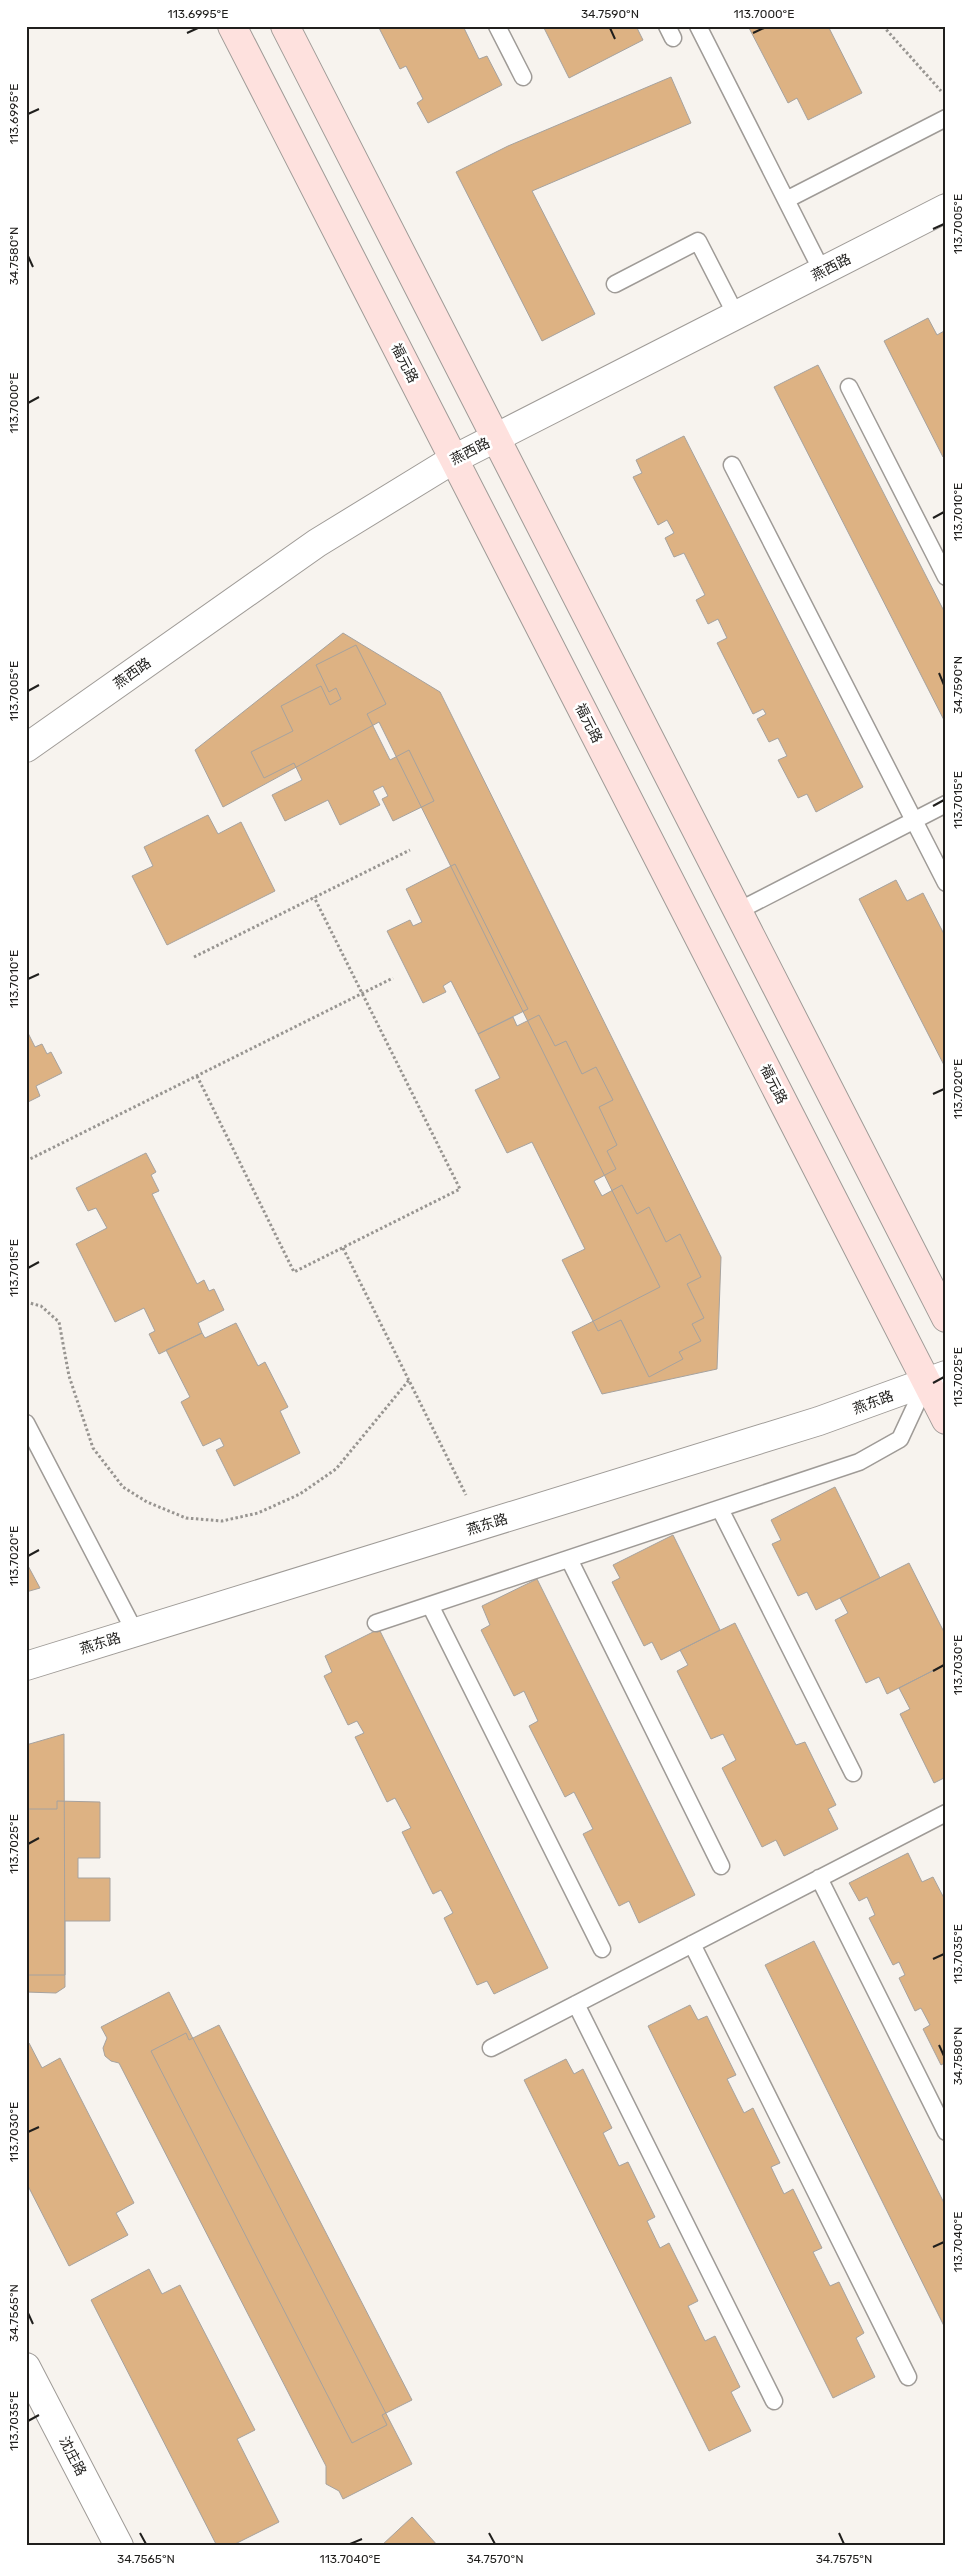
<svg xmlns="http://www.w3.org/2000/svg" width="972" height="2572" viewBox="0 0 972 2572" font-family="Rubik,'Noto Sans SC',sans-serif">
	<rect width="100%" height="100%" fill="#f7f3ee"/>
	<path fill="#ddb283" stroke="#a6a29e" d="M378 26H463L479 59 487 56 502 85 428 123 417 103 423 99 406 66 400 69Z
		M543 26H636L643 40 569 78Z
		M748 26H828L862 93 808 120 797 98 788 103Z
		M671 77 691 123 532 191 595 314 542 341 456 172 508 146Z
		M928 318 937 335 946 330V456L943 457 884 341Z
		M818 365 946 615V724L774 387Z
		M684 436 863 787 816 812 807 794 798 798 778 760 787 756 778 738 769 742 757 719 766 714 763 709 753 714 717 643 727 638 718 619 708 624 696 600 705 595 684 553 674 557 665 538 674 533 667 520 658 525 633 477 642 473 636 460Z
		M343 633 440 692 721 1257 717 1369 602 1394 572 1332 660 1287 379 722 223 807 195 750Z
		M356 645 386 704 367 714 390 760 409 750 434 801 393 821 382 799 388 796 383 786 373 791 380 805 340 825 328 800 285 821 272 795 302 780 294 763 264 778 251 752 293 731 281 706 321 686 330 705 341 699 336 688 329 692 316 665Z
		M208 815 218 834 241 822 275 891 167 945 132 876 153 866 144 847Z
		M455 864 528 1009 478 1034 451 981 443 986 446 992 423 1003 387 931 410 920 413 926 422 922 406 889Z
		M896 880 907 901 923 893 946 938V1069L859 899Z
		M539 1015 555 1046 566 1041 582 1074 596 1067 613 1100 599 1107 617 1145 607 1151 616 1169 594 1181 602 1196 622 1185 637 1214 649 1207 666 1242 680 1234 701 1277 687 1284 704 1318 692 1324 701 1341 679 1352 683 1359 649 1377 621 1320 598 1331 562 1260 585 1249 532 1142 507 1153 475 1090 500 1078 478 1034 513 1017 517 1026Z
		M26 1029 35 1047 42 1044 47 1054 51 1052 62 1073 36 1086 40 1096 26 1103Z
		M146 1153 156 1172 151 1175 159 1191 152 1194 197 1284 204 1280 209 1291 214 1289 224 1310 198 1323 202 1333 159 1354 149 1334 155 1331 144 1308 115 1322 76 1244 107 1228 96 1208 88 1211 76 1188Z
		M236 1323 258 1366 265 1362 288 1407 280 1411 300 1453 234 1486 216 1450 224 1446 220 1438 203 1446 181 1402 190 1397 166 1350 202 1333 205 1338Z
		M835 1487 880 1578 816 1610 807 1592 798 1596 772 1544 781 1540 771 1520Z
		M673 1535 720 1630 661 1660 652 1642 644 1646 612 1582 620 1578 613 1565Z
		M26 1562 40 1588 26 1592Z
		M909 1563 946 1636V1664L887 1694 879 1677 866 1683 835 1620 848 1613 840 1598Z
		M537 1579 695 1895 639 1923 629 1901 619 1906 583 1834 593 1829 574 1792 565 1797 529 1726 538 1721 524 1691 514 1696 481 1630 490 1625 482 1606Z
		M735 1623 796 1745 805 1742 836 1805 828 1809 838 1829 784 1856 776 1840 762 1847 722 1768 736 1760 723 1734 711 1739 677 1671 688 1665 680 1650Z
		M379 1629 548 1968 494 1994 487 1981 477 1985 444 1918 453 1913 441 1890 433 1894 402 1832 411 1828 395 1798 387 1802 355 1737 364 1733 357 1721 348 1725 324 1676 332 1672 325 1656Z
		M946 1664V1777L934 1783 900 1714 910 1709 899 1688Z
		M64 1734 65 1987 56 1993 26 1992V1745Z
		M57 1801 100 1802V1858H78V1878H110V1921H65V1975H26V1809H57Z
		M908 1853 922 1882 933 1877 946 1902V2062L941 2065 923 2029 930 2025 921 2008 915 2011 899 1978 905 1975 899 1962 893 1965 869 1918 875 1915 867 1897 859 1901 849 1883Z
		M814 1941 946 2207V2330L765 1965Z
		M169 1992 412 2464 343 2499 339 2491 326 2484V2466L119 2063 111 2061 105 2056 103 2048 107 2038 101 2027Z
		M690 2005 698 2020 707 2016 736 2075 727 2079 744 2113 753 2108 780 2163 771 2167 784 2194 793 2189 822 2248 813 2252 830 2286 839 2282 864 2333 856 2338 875 2377 833 2398 648 2026Z
		M219 2025 412 2400 382 2415 387 2425 352 2443 151 2051 186 2033 189 2040Z
		M29 2043 42 2068 60 2058 134 2203 116 2213 128 2235 69 2266 26 2182V2044Z
		M566 2059 574 2074 583 2069 612 2128 603 2133 619 2166 628 2162 655 2217 647 2221 660 2248 669 2243 698 2301 688 2306 705 2341 715 2336 740 2387 731 2392 751 2431 709 2451 524 2080Z
		M149 2269 162 2294 180 2285 255 2430 237 2439 279 2522 231 2546H217L91 2300Z
		M412 2517 438 2546H381Z"/>
	<g fill="none" stroke-linecap="round" stroke-linejoin="round">
		<g stroke="#9f9b97" stroke-width="19">
			<path id="service" d="M497 26 523 77
				M667 26 673 38
				M698 26 822 271
				M786 200 946 118
				M615 284 698 241 736 315
				M849 387 946 577
				M732 465 946 883
				M738 911 946 804
				M26 1423 135 1632
				M720 1509 853 1773
				M569 1559 721 1866
				M430 1605 602 1949
				M376 1623 859 1462 900 1439 926 1383
				M819 1878 946 2132
				M692 1944 908 2377
				M576 2004 774 2401
				M491 2048 946 1813"/>
		</g>
		<g stroke="#9f9b97" stroke-width="30">
			<path id="minor" d="M26 748 317 543 454 459 946 208
				M26 1666 819 1421 946 1375
				M26 2367 119 2546"/>
		</g>
		<g stroke="#9f9b97" stroke-width="30">
			<path id="secondary" d="M232 26 946 1420
				M285 26 946 1318"/>
		</g>
		<path stroke="#989591" stroke-width="3" stroke-dasharray="2.5 2.5" stroke-linecap="butt" d="M883 26 941 91
			M194 957 410 850
			M197 1076 294 1272 460 1189 314 897
			M26 1161 393 978
			M343 1248 466 1495
			M26 1302 41 1306 59 1322 69 1376 93 1448 123 1487 147 1502 186 1518 222 1521 258 1513 300 1494 336 1469 409 1380"/>
		<use href="#service" stroke="#fff" stroke-width="16"/>
		<use href="#minor" stroke="#fff" stroke-width="28"/>
		<use href="#secondary" stroke="#fee1de" stroke-width="28"/>
	</g>
	<path fill="none" stroke="#201f1d" stroke-width="2" d="M610 28 615 39M187 33 198 28M753 33 764 28M28 114 39 109M933 229 944 224M28 256 33 267M28 403 39 397M933 518 944 512M939 673 944 685M28 691 39 685M933 806 944 800M28 979 39 974M933 1094 944 1089M28 1268 39 1262M933 1383 944 1377M28 1556 39 1550M933 1671 944 1665M28 1844 39 1838M933 1959 944 1954M939 2045 944 2056M28 2132 39 2127M933 2247 944 2242M28 2313 33 2324M28 2421 39 2415M140 2533 146 2544M489 2533 495 2544M839 2533 844 2544M350 2544 362 2539"/>
	<g text-anchor="middle" stroke-width="5" stroke-linejoin="round" paint-order="stroke">
		<g font-size="14" fill="#201f1d" stroke="#fff">
			<text transform="translate(831 267) rotate(-27)" y="5">燕西路</text>
			<text transform="translate(405 363) rotate(63)" y="5">福元路</text>
			<text transform="translate(470 451) rotate(-27)" y="5">燕西路</text>
			<text transform="translate(132 673) rotate(-35)" y="5">燕西路</text>
			<text transform="translate(589 723) rotate(63)" y="5">福元路</text>
			<text transform="translate(774 1084) rotate(63)" y="5">福元路</text>
			<text transform="translate(873 1402) rotate(-20)" y="5">燕东路</text>
			<text transform="translate(487 1524) rotate(-17)" y="5">燕东路</text>
			<text transform="translate(100 1643) rotate(-17)" y="5">燕东路</text>
			<text transform="translate(73 2456) rotate(63)" y="5">沈庄路</text>
		</g>
	</g>
	<rect width="972" height="2572" fill="none" stroke="#ffffff" stroke-width="55"/>
	<rect x="28" y="28" width="916" height="2516" fill="none" stroke="#201f1d" stroke-width="2"/>
	<g font-size="12" text-anchor="middle" fill="#201f1d">
		<text x="198" y="18">113.6995°E</text>
		<text x="610" y="18">34.7590°N</text>
		<text x="764" y="18">113.7000°E</text>
		<text transform="translate(14 114) rotate(-90)" y="4">113.6995°E</text>
		<text transform="translate(958 224) rotate(-90)" y="4">113.7005°E</text>
		<text transform="translate(14 256) rotate(-90)" y="4">34.7580°N</text>
		<text transform="translate(14 403) rotate(-90)" y="4">113.7000°E</text>
		<text transform="translate(958 512) rotate(-90)" y="4">113.7010°E</text>
		<text transform="translate(958 685) rotate(-90)" y="4">34.7590°N</text>
		<text transform="translate(14 691) rotate(-90)" y="4">113.7005°E</text>
		<text transform="translate(958 800) rotate(-90)" y="4">113.7015°E</text>
		<text transform="translate(14 979) rotate(-90)" y="4">113.7010°E</text>
		<text transform="translate(958 1089) rotate(-90)" y="4">113.7020°E</text>
		<text transform="translate(14 1268) rotate(-90)" y="4">113.7015°E</text>
		<text transform="translate(958 1377) rotate(-90)" y="4">113.7025°E</text>
		<text transform="translate(14 1556) rotate(-90)" y="4">113.7020°E</text>
		<text transform="translate(958 1665) rotate(-90)" y="4">113.7030°E</text>
		<text transform="translate(14 1844) rotate(-90)" y="4">113.7025°E</text>
		<text transform="translate(958 1954) rotate(-90)" y="4">113.7035°E</text>
		<text transform="translate(958 2056) rotate(-90)" y="4">34.7580°N</text>
		<text transform="translate(14 2132) rotate(-90)" y="4">113.7030°E</text>
		<text transform="translate(958 2242) rotate(-90)" y="4">113.7040°E</text>
		<text transform="translate(14 2313) rotate(-90)" y="4">34.7565°N</text>
		<text transform="translate(14 2421) rotate(-90)" y="4">113.7035°E</text>
		<text x="146" y="2563">34.7565°N</text>
		<text x="350" y="2563">113.7040°E</text>
		<text x="495" y="2563">34.7570°N</text>
		<text x="844" y="2563">34.7575°N</text>
	</g>
</svg>
